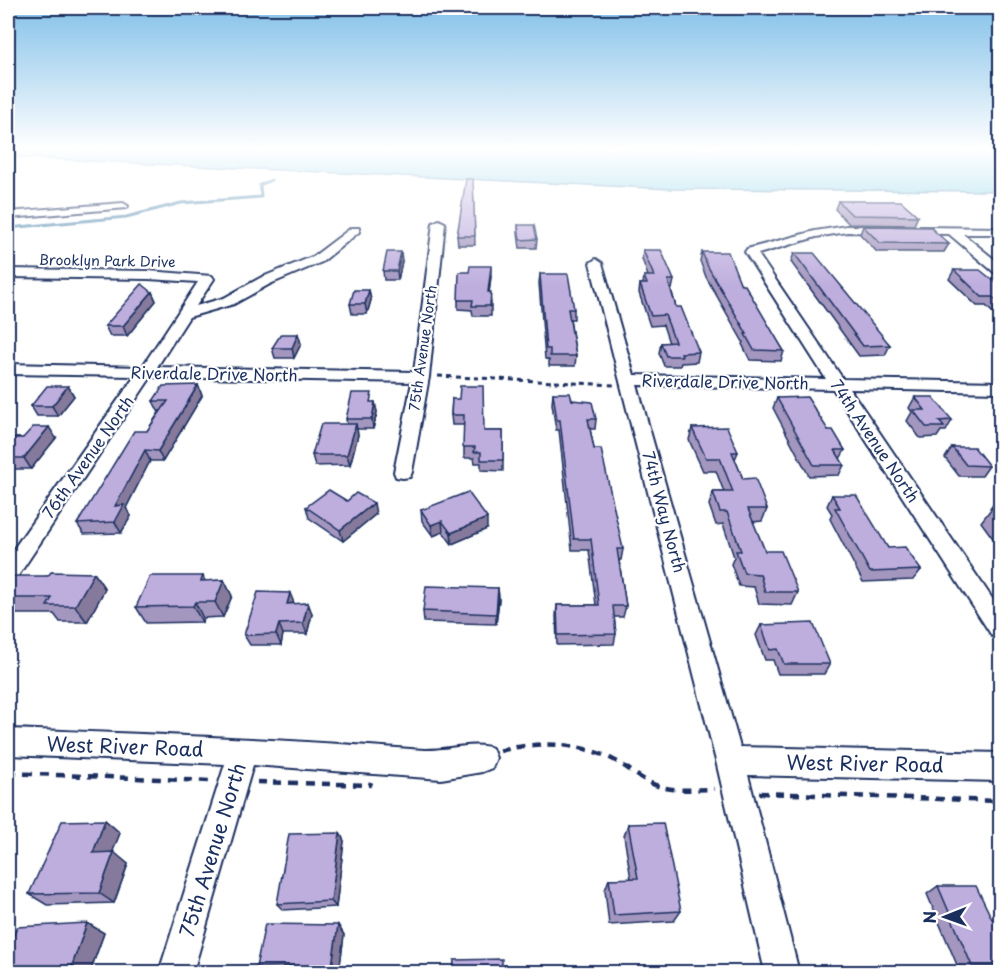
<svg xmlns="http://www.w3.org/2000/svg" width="1008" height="980" viewBox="0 0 1008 980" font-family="'Playpen Sans',sans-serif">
	<rect width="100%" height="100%" fill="#fff"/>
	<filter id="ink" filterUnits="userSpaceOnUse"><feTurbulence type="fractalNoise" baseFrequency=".0167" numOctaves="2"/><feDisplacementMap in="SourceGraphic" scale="12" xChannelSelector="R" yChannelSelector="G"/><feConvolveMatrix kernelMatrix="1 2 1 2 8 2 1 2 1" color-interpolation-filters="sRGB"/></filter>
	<g filter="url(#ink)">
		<path fill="#8ad2eb" stroke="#5e91b3" stroke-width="1.5" d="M8 149H1000V191L671 189 8 157Z"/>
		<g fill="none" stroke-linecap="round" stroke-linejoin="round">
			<path stroke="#5e91b3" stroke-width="3" d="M8 228 126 217 181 203 261 197 260 185 271 180"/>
			<g stroke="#1b2f5e" stroke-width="4">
				<path id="street" d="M123 203 128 206 127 208 8 218V212Z
					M439 220 445 223 429 377 412 472 410 477 403 478 396 477 394 472 412 382 151 377 16 579 8 581V557L135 376 8 374V364L142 367 198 282 148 279 8 277V269L148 271 212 276 214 279 196 306 224 298 260 278 314 256 351 228H359V232L322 262 270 284 234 304 189 317 157 367 414 372 433 223Z
					M847 226 1000 228V234H963L1000 264V274L995 273 949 234 847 232 816 237 758 254 843 379 1000 382V392L850 389 1000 610V639L992 636 833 389 637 385 740 747 1000 753V781L748 775 799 972H765L716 761 590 263 596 259 602 263 634 375 826 379 745 252 747 249 815 231Z
					M8 729C147 734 286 739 424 750 446 751 473 741 492 748L496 758 492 768 482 772 441 779 253 765 193 972H159L225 764 8 755Z"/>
			</g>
			<path stroke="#1b2f5e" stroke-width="3" stroke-dasharray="5 4" stroke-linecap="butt" d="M438 376 614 385"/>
			<path stroke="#1b2f5e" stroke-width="4.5" stroke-dasharray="9 7" stroke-linecap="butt" d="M500 751C534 741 577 742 610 758 627 766 640 780 658 786 676 792 695 789 714 789
				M8 773 211 781
				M257 782 370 785 371 782
				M759 793 1000 801"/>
			<use href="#street" fill="#fff" fill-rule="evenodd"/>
		</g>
		<path fill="#a396bf" stroke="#1b2f5e" stroke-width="1.5" d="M473 179 475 245H458L457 236Z
			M838 201 918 216 914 225 849 224 835 209Z
			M518 225 537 239 536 248H520L518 234Z
			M863 226 949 244 944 252H877L860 234Z
			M1000 235V248L995 244Z
			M643 250 674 280 672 289H671L676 307 699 352 697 362 681 363 680 366H664L659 353 661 343H669L663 325 650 326 639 293 640 284H643L644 276H648L642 259Z
			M702 252 741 285 784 351 781 361 750 360 742 344 743 342 706 277 700 261Z
			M794 253 890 345 885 355 859 356 791 262Z
			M402 261 398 280H384L383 271Z
			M954 270 1000 286V312H992L986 306H977L949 279Z
			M469 272 491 276 489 292 491 302V316H473L472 310 458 309V300Z
			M540 274 574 309V319H570L576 356 575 366H549V360L545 359 539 283Z
			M369 290 371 300 367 314H352L350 304Z
			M152 292 156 301 127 336H110L105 326Z
			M298 334 301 344 294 358H275L272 348Z
			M198 385 202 396 163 461H150L126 508 131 516 121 533 84 534 77 524 147 431 160 411H158L153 401Z
			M68 386 74 396 58 416H37L31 406Z
			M553 393 572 400 596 419 595 429H590L594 449 623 549 621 560H619L626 606 623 617H614L616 634 614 644 557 645 556 616 557 605H596L589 550H572L559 430H556L552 404Z
			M915 397 952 420 946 431H941L937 437 920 438 907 421 912 412 909 408Z
			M777 398 828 430 845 450 840 459 844 465 839 475 809 476 773 408Z
			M452 399 485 431H503V471L481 470V463H475L474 458H464V425H452L451 415Z
			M1000 399V412L996 406Z
			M374 402 377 412 373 429H357L358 435 350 465 315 466 312 455 347 424 346 419Z
			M692 428 738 452 735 459 743 479 767 509 762 521 753 522 765 551 798 592 792 605 759 604 754 587 739 586 731 564 734 557 723 524 716 525 709 505 713 492H724L716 471H703L689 440Z
			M8 438H56L31 469H8Z
			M952 447 989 466 982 476H959L945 458Z
			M1000 494V548L981 522 991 509 990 508Z
			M832 495 888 548 921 570 913 580 863 582 830 519 832 514 827 506Z
			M306 507 376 514 343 541 309 518Z
			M421 510 487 529 452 544 443 532 433 536 422 521Z
			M1000 550V563L996 556Z
			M94 573 105 589 87 622H60L54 614H12L8 609V583L48 576Z
			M203 576 205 581 224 580 232 596 223 617 203 618 202 622 146 623 136 607Z
			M498 588 499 599 496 624 424 622 423 611Z
			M308 603 312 614 307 634H283L281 645H250L244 635 294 604Z
			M761 625 830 664 824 674H778L773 660H765L756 635Z
			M105 820 120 833 112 852 128 864 114 903 47 905 29 894Z
			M628 824 681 911 674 921 609 925 605 890 609 879H631L624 836Z
			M340 833 344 841 336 907 283 910 277 904Z
			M938 886 992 919H1000V971L960 972 927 894Z
			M87 923 104 933 90 972H8Z
			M338 925 344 935 339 972H263L256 967Z"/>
		<path fill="#857a9b" stroke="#1b2f5e" stroke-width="1.5" d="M401 252 402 261 398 280 397 271Z
			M491 266V276L488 302V292Z
			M369 290 371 300 367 314 365 304Z
			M152 292 156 301 127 336 123 326Z
			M298 334 301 344 294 358 292 348Z
			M198 385 202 396 163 461 158 451Z
			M68 386 74 396 58 416 52 406Z
			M375 402 377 412 373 429 372 419Z
			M356 424 358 435 350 465 347 455Z
			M49 427 56 438 31 469 24 458Z
			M145 450 150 461 126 508 131 516 121 533 115 522V506Z
			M374 503 376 514 343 541 340 530Z
			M487 518V529L452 544 451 533Z
			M442 521 443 532 433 536 431 525Z
			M94 573 105 589 87 622 75 606Z
			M224 580 232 596 223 617 215 602Z
			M498 588 499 599 496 624V614Z
			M290 593 294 603 287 604Z
			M195 602 203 618 202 622 193 606Z
			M308 603 312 614 307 634 303 623Z
			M279 624 283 634 281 645 276 634Z
			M105 820 120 833 108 864 93 853Z
			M340 833 344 841 336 907 331 901Z
			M114 852 128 864 114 903 99 893Z
			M87 923 104 933 90 972H74L70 971Z
			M338 925 344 935 339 972H331Z"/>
		<path fill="#beaede" stroke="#1b2f5e" stroke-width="1.5" d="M466 179H473L475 236H457Z
			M838 201H901L918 216 852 215Z
			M518 225H534L537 239 520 240Z
			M863 226 930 227 949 244 880 243Z
			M643 250H661L674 280H668L676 307H681L699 352 681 353 682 356H666L661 343 675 342 665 315 651 316 640 284H647L644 276H654Z
			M387 252H401L397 271H383Z
			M702 252H728L741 285H745L784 351 754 350 745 334H747L708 267Z
			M794 253H814L890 345 863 346Z
			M470 266H491L488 292H491L490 306H472L473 300H458L459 272H469Z
			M954 270H980L1000 286V302H998L992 297H982Z
			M540 274H568L574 309H568L576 356H550V349H546Z
			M142 284 152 292 123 326H105Z
			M354 290H369L365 304H350Z
			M281 334H298L292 348H272Z
			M198 385 158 451 145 450 115 506 124 505 115 522 77 524 134 431H147L168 401H153L163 386Z
			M47 386H68L52 406H31Z
			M460 386H483L484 431H503V460H481V452H474L475 447H463L464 415H451L452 399H459Z
			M352 393H372L370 402H375L372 419H346Z
			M553 393H570L572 400 592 402 596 419H588L594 449H601L623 549H617L626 606H613L616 634 558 635 557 605H599L591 539H574L560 420H557Z
			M807 397 828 430H833L845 450H835L844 465H814L777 398Z
			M915 397H933L952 420 939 421 944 427H926L913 410H925Z
			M321 424H356L347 455H312Z
			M33 427H49L24 458H8V438H23Z
			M727 427 738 452H732L743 479 755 478 767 509H748L765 551H781L798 592H765L760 574 744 573 736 551H741L727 512H720L713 492H733L720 458H706L692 428Z
			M952 447H974L989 466 966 465Z
			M329 490 347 501 356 493 374 503 340 530 306 507Z
			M468 492 487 518 451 533 442 521 431 525 421 510Z
			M832 495H856L888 548 905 547 921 570 870 572 835 508H840Z
			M992 508H1000V519Z
			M51 572 94 573 75 606H47L52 598H8V583L12 576H48Z
			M150 576H203L201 581 224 580 215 602H195L193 606 136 607Z
			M426 586 498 588 496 614 423 611Z
			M258 592 290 593 287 604 308 603 303 623 279 624 276 634 244 635Z
			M813 623 830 664H784L778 649 770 650 761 625Z
			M105 820 93 853 114 852 99 893 29 894 62 821Z
			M663 823 681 911 614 915 609 879 638 878 628 824Z
			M340 833 331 901 277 904 289 834Z
			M938 886H976L992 919H1000V966H972Z
			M87 923 70 971 53 972H8V950L17 927Z
			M265 924 338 925 331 972H290L291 966 256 967Z
			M502 959V971L540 970V972H453L454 960Z"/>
	</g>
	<linearGradient id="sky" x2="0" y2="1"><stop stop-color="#82c0e9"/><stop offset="0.52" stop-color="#fff"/><stop offset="1" stop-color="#fff" stop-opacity="0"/></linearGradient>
	<rect width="1008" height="286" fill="url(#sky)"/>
	<g text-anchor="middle" stroke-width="4.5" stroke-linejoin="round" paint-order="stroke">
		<g font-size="14" fill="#1b2f5e" stroke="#fff">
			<text transform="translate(107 261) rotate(1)" y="5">Brooklyn Park Drive</text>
			<text transform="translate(423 348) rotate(-82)" y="5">75th Avenue North</text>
		</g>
		<g font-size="16" fill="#1b2f5e" stroke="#fff">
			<text transform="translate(214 374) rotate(1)" y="6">Riverdale Drive North</text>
			<text transform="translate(725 382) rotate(1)" y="6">Riverdale Drive North</text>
			<text transform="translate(875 441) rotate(56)" y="6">74th Avenue North</text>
			<text transform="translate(88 457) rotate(-55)" y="6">76th Avenue North</text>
			<text transform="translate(664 512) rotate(75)" y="6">74th Way North</text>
		</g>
		<g font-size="20" fill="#1b2f5e" stroke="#fff">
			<text transform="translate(125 747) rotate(2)" y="7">West River Road</text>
			<text transform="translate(865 764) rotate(1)" y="7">West River Road</text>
			<text transform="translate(213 850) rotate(-73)" y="7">75th Avenue North</text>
		</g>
	</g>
	<rect width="1008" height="980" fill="none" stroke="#fff" stroke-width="30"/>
	<rect x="15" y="15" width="978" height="950" fill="none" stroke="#1b2f5e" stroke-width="2" filter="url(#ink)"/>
	<g transform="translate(945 917) rotate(269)" stroke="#ffffff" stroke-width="4.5" paint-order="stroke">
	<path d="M0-4.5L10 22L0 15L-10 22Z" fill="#1b2f5e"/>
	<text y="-9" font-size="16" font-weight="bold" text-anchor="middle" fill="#1b2f5e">N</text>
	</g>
</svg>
